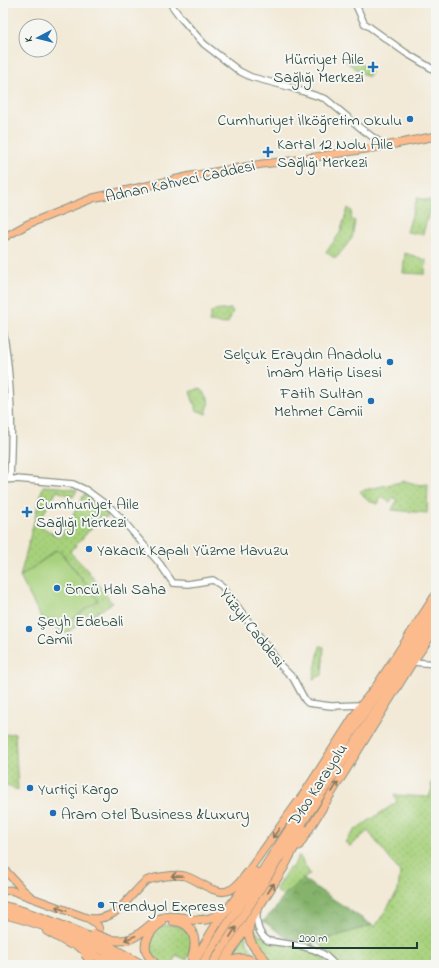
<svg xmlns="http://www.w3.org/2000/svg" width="439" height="968" viewBox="0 0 439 968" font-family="'Indie Flower',sans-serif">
	<defs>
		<pattern id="grass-dots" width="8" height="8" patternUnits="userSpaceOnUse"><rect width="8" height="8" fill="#a7d17c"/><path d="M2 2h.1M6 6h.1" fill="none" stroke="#8fb46c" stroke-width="1.8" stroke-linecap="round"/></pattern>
		<pattern id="forest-crowns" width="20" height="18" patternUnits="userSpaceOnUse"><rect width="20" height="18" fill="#85b36c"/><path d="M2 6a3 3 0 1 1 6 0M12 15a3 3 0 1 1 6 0" fill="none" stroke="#6c935a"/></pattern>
		<pattern id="garden-furrows" width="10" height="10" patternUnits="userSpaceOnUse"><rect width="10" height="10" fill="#a7d17c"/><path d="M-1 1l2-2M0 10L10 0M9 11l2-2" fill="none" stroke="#8fb46c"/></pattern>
	</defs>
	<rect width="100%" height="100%" fill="#f6f6f2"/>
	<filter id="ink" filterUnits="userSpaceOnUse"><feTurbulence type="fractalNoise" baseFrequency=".025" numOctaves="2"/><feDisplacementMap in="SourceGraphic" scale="8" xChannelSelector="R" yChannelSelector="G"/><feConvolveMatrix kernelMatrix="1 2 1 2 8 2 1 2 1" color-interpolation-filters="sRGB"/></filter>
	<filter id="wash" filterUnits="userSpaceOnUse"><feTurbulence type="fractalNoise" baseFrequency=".012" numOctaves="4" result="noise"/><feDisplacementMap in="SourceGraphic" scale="16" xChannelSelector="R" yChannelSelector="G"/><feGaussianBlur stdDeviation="0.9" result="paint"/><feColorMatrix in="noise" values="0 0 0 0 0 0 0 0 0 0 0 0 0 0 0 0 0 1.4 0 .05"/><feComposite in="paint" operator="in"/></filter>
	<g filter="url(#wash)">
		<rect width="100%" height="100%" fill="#f2e9d6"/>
		<path fill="url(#grass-dots)" stroke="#638758" d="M417 198 432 201 423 234 407 232Z
			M348 208 352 211 351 219 355 221 352 238 338 256 336 258 333 257 326 252 340 233Z
			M405 253 426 260 425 274 403 273Z
			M231 309 233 311 228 323 225 324 209 322 211 313 213 311Z
			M200 388C210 397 210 402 206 414L196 410V409L190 392Z
			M405 481 420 485 428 484 427 513 392 510 397 500 393 497 390 502 381 497 378 504 368 501 360 491Z
			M43 486 61 487 77 490 73 497 57 491 37 524 60 538 85 493 110 513 107 518 102 516 70 552 88 571 112 603 66 633 47 624 41 617 62 626 97 599 62 553 56 550 20 577Z
			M320 646 324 647 322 675 313 679Z
			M15 733 18 790 3 784V735Z
			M436 782V964L341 965 317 942 372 925 375 927 398 891 400 872 368 831 350 846 345 842 355 830 397 802 394 795 429 797 432 789 431 783Z
			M299 855 310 874 283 896 275 890 288 869 293 867Z
			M173 925C193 929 194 943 187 960L176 955 172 965H160C156 961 152 958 150 953 147 943 152 933 160 927 164 925 169 925 173 925Z
			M253 926 257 933 270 942 299 947 318 955 330 965H272L253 942 250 933Z
			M245 932C246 944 251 950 260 959 249 954 242 953 231 956Z"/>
		<path fill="url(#forest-crowns)" stroke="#527850" d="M303 879 372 925 317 942 312 945 305 942 287 938 263 921 276 908 283 896Z"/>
		<path fill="url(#garden-furrows)" stroke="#638758" d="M347 59 353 63 355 59 367 67 366 69 371 73 368 77 346 62Z"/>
		<path fill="#a7d17c" stroke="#638758" d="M57 550 61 553 98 600 62 626 41 617 20 577Z"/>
	</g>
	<g filter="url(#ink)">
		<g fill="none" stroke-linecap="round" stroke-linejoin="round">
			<g stroke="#889385" stroke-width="8">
				<path id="minor" d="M170 3 181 18 204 44 239 71 251 77 289 87 326 99 363 130 385 146
					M355 3 364 23 406 53 436 71
					M3 330C8 357 10 384 11 412 12 434 11 457 10 479
					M3 480 16 479 73 484 86 490 112 509 120 517 160 564 173 583 188 584 213 580 222 586 271 652 281 666 293 678 305 700 308 703 331 706 361 705
					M413 662 436 664
					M257 910C256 922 257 935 269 941 286 944 308 945 323 954 327 957 331 961 335 965"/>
			</g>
			<g stroke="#889385" stroke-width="9">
				<path id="major" d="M3 238 28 224 93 198 191 176 262 164 290 161 385 146 436 136
					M299 846 413 662 436 629
					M3 868 24 891 30 896
					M3 891 10 890 16 892 87 918C110 922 121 908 135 892 138 889 142 884 146 881 150 879 155 878 160 877 168 876 177 874 185 876 197 879 214 895 227 891 236 889 242 879 247 873L307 789 361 705 377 685 436 594
					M89 919C99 924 101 929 97 939"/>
			</g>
			<g stroke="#889385" stroke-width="10">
				<path id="highway" d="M3 906C34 913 63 926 92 938
					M3 914C33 921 61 932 89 944
					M173 921C194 922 198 941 192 958
					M250 923C249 927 248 932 249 936 251 948 263 955 269 965
					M47 931 70 944
					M66 939 86 951
					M110 940C115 940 121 941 126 940 142 937 150 920 166 917 172 916 178 917 184 918 201 922 212 921 224 909
					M107 945 143 965
					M104 951 128 965
					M100 958 112 965
					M156 965C154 962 150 959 148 955 141 943 151 929 161 923
					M192 965 216 925 255 872
					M202 965 210 951 263 870 349 736 436 606
					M212 965 283 852 436 619
					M222 965 284 867 304 829
					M226 965C237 956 250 957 261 965"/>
			</g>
			<use href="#minor" stroke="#fff" stroke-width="5.5"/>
			<use href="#major" stroke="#fbbb8d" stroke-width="7"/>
			<use href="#highway" stroke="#fbbb8d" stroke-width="8"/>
			<g stroke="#889385" stroke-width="10" stroke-linecap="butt">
				<path id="highway-bridge" d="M94 934 110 940
					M94 938 107 945
					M89 944 104 951
					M86 951 100 958
					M85 954 93 965"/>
			</g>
			<use href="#highway-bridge" stroke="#fbbb8d" stroke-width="8"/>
		</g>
		<defs><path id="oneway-shaft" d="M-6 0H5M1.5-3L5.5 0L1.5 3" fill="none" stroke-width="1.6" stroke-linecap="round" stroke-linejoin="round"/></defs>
		<g stroke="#82765c">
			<use href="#oneway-shaft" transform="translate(335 787) rotate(-58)"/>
			<use href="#oneway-shaft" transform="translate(276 833) rotate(125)"/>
			<use href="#oneway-shaft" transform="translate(177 876) rotate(-178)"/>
			<use href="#oneway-shaft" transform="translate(271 888) rotate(-57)"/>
			<use href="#oneway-shaft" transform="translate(61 909) rotate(-160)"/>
			<use href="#oneway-shaft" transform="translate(233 932) rotate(-58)"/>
			<use href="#oneway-shaft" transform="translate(130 938) rotate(159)"/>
		</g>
	</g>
	<g fill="#1f6fb2" stroke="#f6f6f2" stroke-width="1.5">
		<path d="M371 61h4v4h4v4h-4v4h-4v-4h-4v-4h4z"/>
		<circle cx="410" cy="119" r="4"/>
		<path d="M266 146h4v4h4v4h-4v4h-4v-4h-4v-4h4z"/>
		<circle cx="390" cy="362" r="4"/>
		<circle cx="371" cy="401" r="4"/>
		<path d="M25 506h4v4h4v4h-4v4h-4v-4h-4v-4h4z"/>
		<circle cx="89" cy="549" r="4"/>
		<circle cx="57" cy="588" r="4"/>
		<circle cx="29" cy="629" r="4"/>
		<circle cx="30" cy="788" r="4"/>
		<circle cx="53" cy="813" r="4"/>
		<circle cx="101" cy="905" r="4"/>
	</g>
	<g text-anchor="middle" stroke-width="4" stroke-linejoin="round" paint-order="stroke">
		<g font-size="16" fill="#1f3d34" stroke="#f6f6f2" text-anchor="start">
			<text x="364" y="64" text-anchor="end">Hürriyet Aile<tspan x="364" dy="18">Sağlığı Merkezi</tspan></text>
			<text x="402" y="125" text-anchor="end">Cumhuriyet İlköğretim Okulu</text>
			<text x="277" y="149">Kartal 12 Nolu Aile<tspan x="277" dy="18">Sağlığı Merkezi</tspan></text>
			<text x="382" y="359" text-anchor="end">Selçuk Eraydın Anadolu<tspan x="382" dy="18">İmam Hatip Lisesi</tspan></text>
			<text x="363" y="398" text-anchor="end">Fatih Sultan<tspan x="363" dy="18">Mehmet Camii</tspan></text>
			<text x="36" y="509">Cumhuriyet Aile<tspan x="36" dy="18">Sağlığı Merkezi</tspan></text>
			<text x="97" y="555">Yakacık Kapalı Yüzme Havuzu</text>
			<text x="65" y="594">Öncü Halı Saha</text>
			<text x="37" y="626">Şeyh Edebali<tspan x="37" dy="18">Camii</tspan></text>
			<text x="38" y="794">Yurtiçi Kargo</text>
			<text x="61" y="819">Aram Otel Business &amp;Luxury</text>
			<text x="109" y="911">Trendyol Express</text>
		</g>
		<g font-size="16" fill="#1f3d34" stroke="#f6f6f2">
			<text transform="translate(180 180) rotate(-12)" y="6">Adnan Kahveci Caddesi</text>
			<text transform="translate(253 627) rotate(52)" y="6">Yüzyıl Caddesi</text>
			<text transform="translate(317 784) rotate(-57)" y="6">D100 Karayolu</text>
		</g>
	</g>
	<rect width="439" height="968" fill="none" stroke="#f6f6f2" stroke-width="16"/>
	<g transform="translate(38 38) rotate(263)"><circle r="19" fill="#f6f6f2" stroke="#a0aca6"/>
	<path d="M0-3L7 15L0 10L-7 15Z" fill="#1f6fb2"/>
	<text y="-6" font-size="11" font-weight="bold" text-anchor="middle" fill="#1f3d34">K</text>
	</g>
	<path d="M293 942v6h124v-6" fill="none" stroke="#1f3d34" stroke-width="2"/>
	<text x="299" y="942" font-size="12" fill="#1f3d34" stroke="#f6f6f2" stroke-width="3" paint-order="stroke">200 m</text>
</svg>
